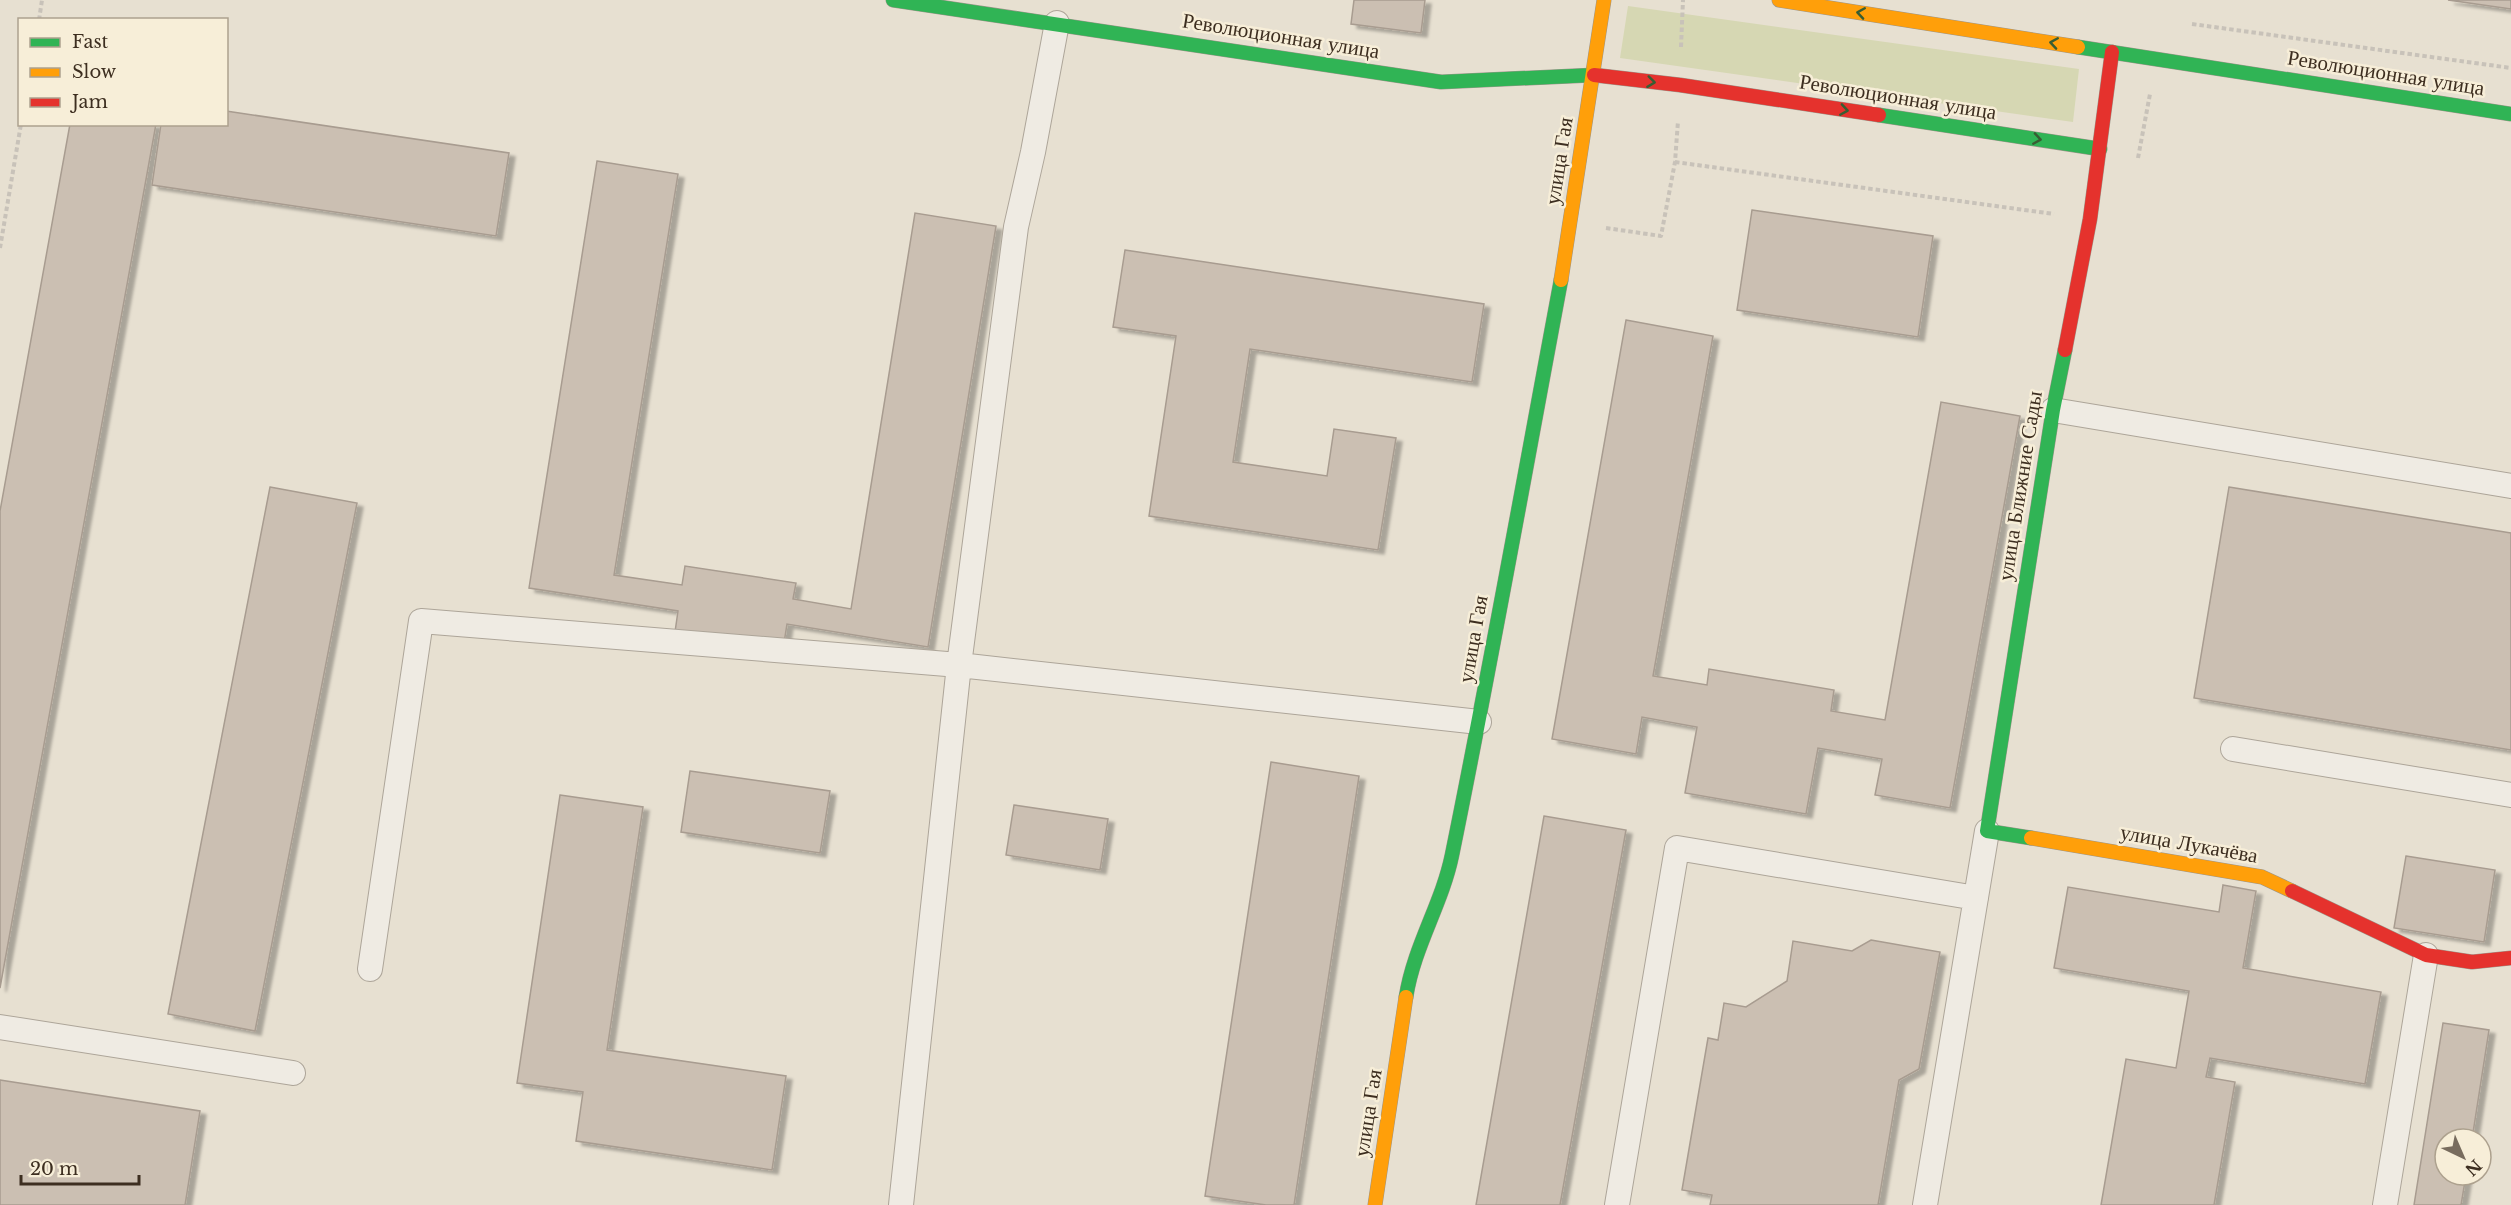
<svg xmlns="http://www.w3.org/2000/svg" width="2511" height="1205" viewBox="0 0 2511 1205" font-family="'Libre Baskerville',serif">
	<defs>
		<filter id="shadow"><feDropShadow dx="6" dy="4" stdDeviation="1.5" flood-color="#0004"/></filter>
	</defs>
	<rect width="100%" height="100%" fill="#e7e0d1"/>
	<path fill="#d6d7b3" d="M1628 6 2079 69 2073 122 1620 58Z"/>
	<path fill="#cbbfb2" stroke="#a89c90" stroke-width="1.5" filter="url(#shadow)" d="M1354 0H1425L1421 33 1351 24Z
		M2448 0H2511V9Z
		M226 111 509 153 496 236 152 185 161 124H226Z
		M70 124H156L0 988V511Z
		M597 161 678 174 614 575 682 585 685 566 796 583 793 599 851 609 915 213 996 226 928 647 787 624 783 649 675 632 678 611 529 588Z
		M1752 210 1933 236 1918 337 1737 310Z
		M1125 250 1484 304 1472 382 1250 349 1233 462 1327 476 1334 429 1396 438 1378 550 1149 516 1176 336 1113 327Z
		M1626 320 1713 336 1653 676 1707 685 1709 669 1834 690 1831 711 1885 720 1941 402 2020 416 1950 808 1875 795 1882 759 1818 748 1806 814 1685 793 1697 727 1642 717 1636 754 1552 739Z
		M270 487 357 503 255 1031 168 1014Z
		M2229 487 2511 533V750L2194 698Z
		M1271 762 1359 776 1294 1205H1266L1205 1196Z
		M690 771 830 791 820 853 681 832Z
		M560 795 643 807 607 1050 786 1076 772 1170 576 1141 583 1092 517 1083Z
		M1014 805 1108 819 1100 870 1006 855Z
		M1544 816 1626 830 1560 1205H1476Z
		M2406 856 2495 870 2484 942 2394 928Z
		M2223 885 2256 891 2243 968 2381 992 2365 1084 2210 1058 2206 1077 2235 1082 2214 1205H2101L2126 1059 2176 1068 2189 991 2054 968 2068 887 2219 912Z
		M1871 940 1940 952 1919 1069 1899 1080 1878 1205H1710L1712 1195 1682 1190 1708 1038 1718 1040 1724 1003 1746 1007 1787 981 1793 941 1852 951Z
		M2443 1023 2489 1030 2472 1139H2445V1175H2466L2461 1205H2414Z
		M0 1080 200 1111 185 1205H0Z"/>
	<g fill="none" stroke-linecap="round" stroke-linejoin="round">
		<g stroke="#ada599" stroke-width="26">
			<path id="lane" d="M2053 410 2511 486
				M2233 749 2511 795
				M370 969 421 621 959 665 1479 722
				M0 1027 293 1073
				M901 1205 959 665 1016 227 1033 152 1057 23
				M1617 1205 1677 848 1976 898
				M1925 1205 1987 831
				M2385 1205 2426 955"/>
		</g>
		<g stroke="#9c958a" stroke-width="15">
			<path id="fast" d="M893 0 1441 82 1594 75
				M2078 47 2511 114
				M1879 115 2100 149
				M2031 838 1987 831 2053 410 2065 350
				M1406 997C1414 946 1442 904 1452 855 1491 664 1525 472 1561 280"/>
		</g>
		<g stroke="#9c958a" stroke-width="15">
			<path id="slow" d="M1779 0 2078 47
				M1561 280 1604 0
				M2031 838 2262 877 2292 891
				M1375 1205 1406 997"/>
		</g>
		<g stroke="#9c958a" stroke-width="15">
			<path id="jam" d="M1594 75 1680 85 1879 115
				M2065 350 2090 219 2112 52
				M2292 891 2426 955 2472 962 2511 958"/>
		</g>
		<path stroke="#c8c2b9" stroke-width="4" stroke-dasharray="4.5 3" stroke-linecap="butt" d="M39 20 42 0
			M2192 24 2511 68
			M1681 47 1683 0
			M2138 158 2150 94
			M1675 162 2054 214
			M1606 228 1661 236 1675 162 1678 121
			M0 248 21 124"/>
		<use href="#lane" stroke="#efebe3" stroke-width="24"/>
		<use href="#fast" stroke="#30b455" stroke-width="14"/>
		<use href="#slow" stroke="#ff9f0a" stroke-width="14"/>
		<use href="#jam" stroke="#e5322d" stroke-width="14"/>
	</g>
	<defs><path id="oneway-chevron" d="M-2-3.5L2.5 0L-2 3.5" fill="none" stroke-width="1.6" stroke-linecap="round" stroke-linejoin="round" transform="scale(1.5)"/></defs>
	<g stroke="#385d33">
		<use href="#oneway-chevron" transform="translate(1861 13) rotate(-171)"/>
		<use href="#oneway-chevron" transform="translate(2054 43) rotate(-171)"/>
		<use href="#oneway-chevron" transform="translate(1651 82) rotate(7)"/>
		<use href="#oneway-chevron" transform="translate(1844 110) rotate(9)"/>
		<use href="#oneway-chevron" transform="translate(2037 139) rotate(9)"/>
	</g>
	<g text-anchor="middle" stroke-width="5" stroke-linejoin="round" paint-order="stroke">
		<g font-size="21" fill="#3d2e20" stroke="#f7eed8">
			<text transform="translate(1281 36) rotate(9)" y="7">Революционная улица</text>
			<text transform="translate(2386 73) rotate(9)" y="7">Революционная улица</text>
			<text transform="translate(1898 97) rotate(9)" y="7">Революционная улица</text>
			<text transform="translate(1559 161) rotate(-81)" y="7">улица Гая</text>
			<text transform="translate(2020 486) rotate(-81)" y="7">улица Ближние Сады</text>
			<text transform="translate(1473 639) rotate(-80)" y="7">улица Гая</text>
			<text transform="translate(2189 844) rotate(10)" y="7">улица Лукачёва</text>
			<text transform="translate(1368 1113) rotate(-81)" y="7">улица Гая</text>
		</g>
	</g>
	<rect x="18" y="18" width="210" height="108" fill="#f7eed8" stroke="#ada18e" stroke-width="1.5"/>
	<rect x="30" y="38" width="30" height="9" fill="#30b455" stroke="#ada18e" stroke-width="1.5"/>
	<text x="72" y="48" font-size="18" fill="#3d2e20">Fast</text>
	<rect x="30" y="68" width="30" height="9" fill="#ff9f0a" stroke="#ada18e" stroke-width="1.5"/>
	<text x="72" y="78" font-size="18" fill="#3d2e20">Slow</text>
	<rect x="30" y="98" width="30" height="9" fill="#e5322d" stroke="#ada18e" stroke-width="1.5"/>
	<text x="72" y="108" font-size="18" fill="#3d2e20">Jam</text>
	<g transform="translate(2463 1157) rotate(136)"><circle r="28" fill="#f7eed8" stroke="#ada18e" stroke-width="1.5"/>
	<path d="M0-4.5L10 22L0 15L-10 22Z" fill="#786c5e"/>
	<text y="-9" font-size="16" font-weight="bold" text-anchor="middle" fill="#3d2e20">N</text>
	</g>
	<path d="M21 1175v9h118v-9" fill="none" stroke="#3d2e20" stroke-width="3"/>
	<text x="30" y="1175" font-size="18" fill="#3d2e20" stroke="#f7eed8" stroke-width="4.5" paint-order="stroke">20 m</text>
</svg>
